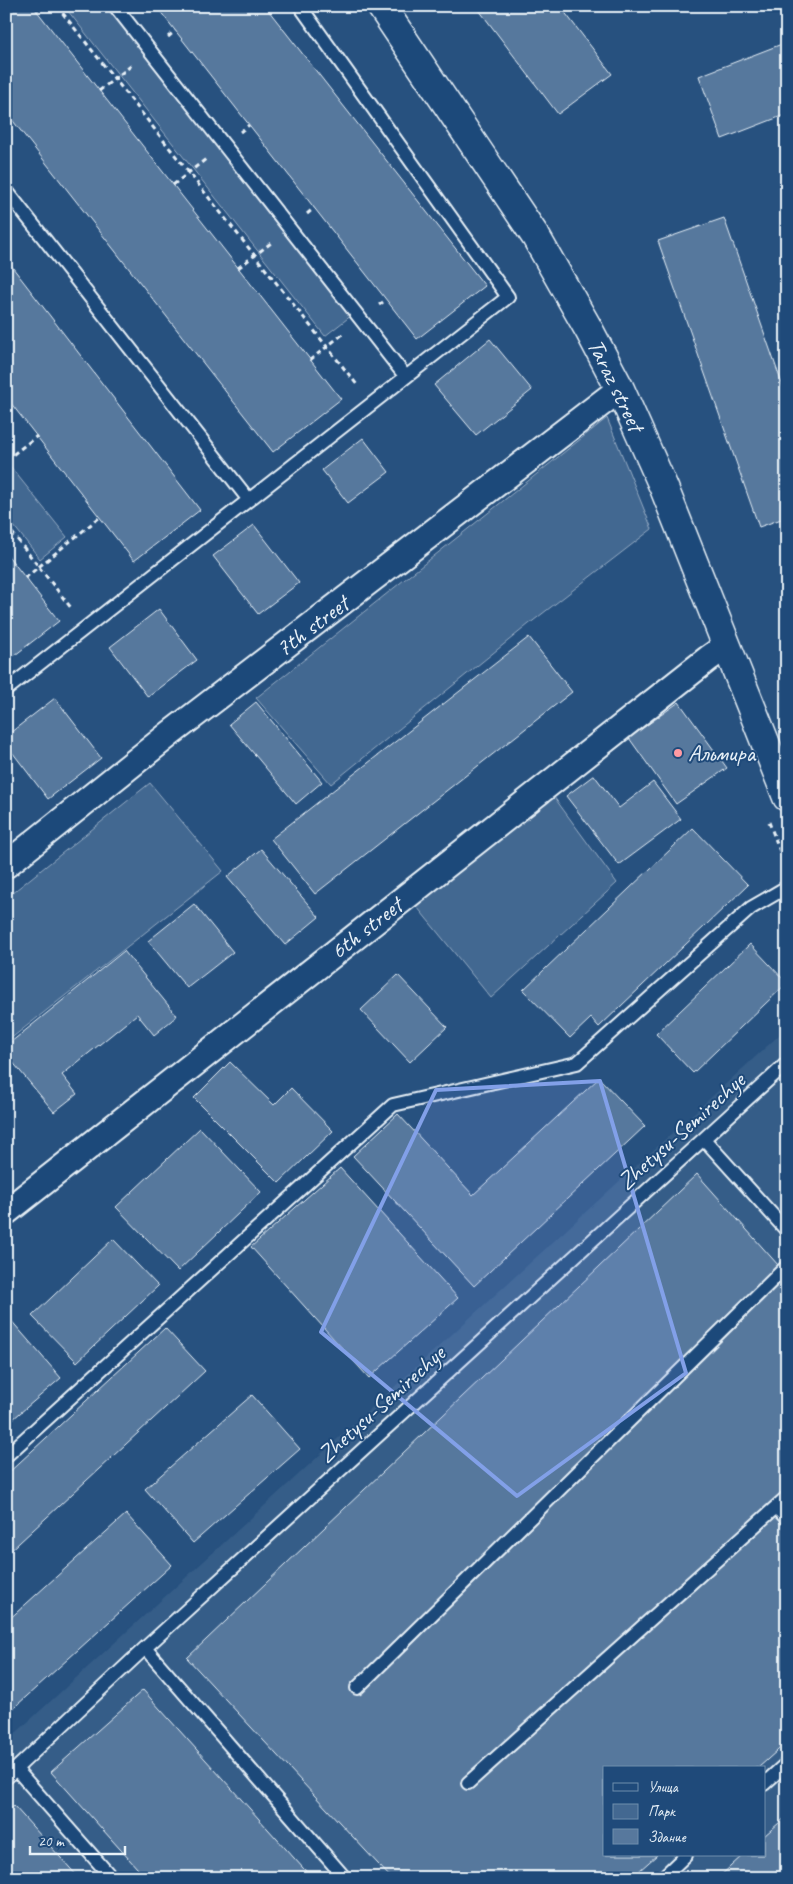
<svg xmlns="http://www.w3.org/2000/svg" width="793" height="1884" viewBox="0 0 793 1884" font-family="Caveat,sans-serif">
	<rect width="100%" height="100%" fill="#27517f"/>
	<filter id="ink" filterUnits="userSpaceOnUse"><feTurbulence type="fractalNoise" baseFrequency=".02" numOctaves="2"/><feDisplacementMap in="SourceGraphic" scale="10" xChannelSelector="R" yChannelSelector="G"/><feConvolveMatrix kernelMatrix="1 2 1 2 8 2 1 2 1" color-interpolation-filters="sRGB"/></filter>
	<g filter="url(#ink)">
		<path fill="#355d88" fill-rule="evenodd" d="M787 1028V1878H6V1742ZM604 1768H764V1855H604Z"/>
		<path fill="#436891" stroke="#96acc4" d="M64 6H108L352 315 325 336Z
			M607 418 652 529 529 624 331 784 256 698Z
			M6 461 67 537 40 559 6 516Z
			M150 783 223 871 9 1040 6 1035V898Z
			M551 793 617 883 491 998 413 902Z"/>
		<path fill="#57789d" stroke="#e8f1f8" d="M6 6H33L341 399 273 452 6 112Z
			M156 6H265L485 286 417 339Z
			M476 6H560L612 74 558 114Z
			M787 42V114L722 139 699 76Z
			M724 218 787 398V517L759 527 658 241Z
			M6 259 200 510 134 561 6 397Z
			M490 339 532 390 476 435 434 385Z
			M363 438 389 472 348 503 322 470Z
			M254 525 299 583 258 614 213 556Z
			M6 553 59 621 6 662Z
			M159 609 197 660 148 697 110 647Z
			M529 637 572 692 315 894 271 839Z
			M55 698 101 758 48 799 6 744V736Z
			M256 702 322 782 296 804 229 724Z
			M679 702 727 768 676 804 629 738Z
			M594 775 619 808 653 782 681 819 619 865 566 796Z
			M693 828 748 885 599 1027 591 1018 570 1038 523 990Z
			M261 849 319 917 285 945 227 877Z
			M194 904 233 952 187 988 148 941Z
			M750 944 787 983 693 1073 656 1034Z
			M124 951 177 1016 154 1035 137 1014 62 1075 77 1094 54 1112 6 1054V1046Z
			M398 975 447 1027 410 1062 361 1010Z
			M230 1062 274 1105 291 1088 333 1131 279 1183 194 1098Z
			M599 1078 645 1126 474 1286 353 1156 398 1114 473 1195Z
			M200 1128 261 1192 178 1271 116 1207Z
			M340 1168 458 1298 369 1378 251 1247Z
			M697 1174 787 1275V1742L758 1768H604V1855H657L631 1878H391L187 1658Z
			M113 1239 158 1286 77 1362 32 1316Z
			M9 1318 61 1378 6 1425V1320Z
			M165 1328 205 1371 6 1555V1475Z
			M252 1395 300 1449 193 1543 145 1489Z
			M126 1514 172 1565 6 1715V1622Z
			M143 1690 312 1878H146L51 1772Z
			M14 1806 79 1878H6V1812Z
			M787 1816V1878H718L743 1855H764V1836Z"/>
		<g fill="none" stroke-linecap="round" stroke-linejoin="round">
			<g stroke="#e8f1f8" stroke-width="16">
				<path id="service" d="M115 6 406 377
					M6 190 249 500
					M6 690 508 297 300 6
					M704 1139 787 1231
					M6 1456 393 1105 577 1063 751 908 787 887
					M776 1507 787 1519
					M145 1648 345 1878
					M357 1688 787 1266
					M16 1769 112 1878
					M6 1778 145 1648 787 1063
					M468 1783 787 1497
					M764 1784 787 1763
					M662 1878 686 1855"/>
			</g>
			<g stroke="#e8f1f8" stroke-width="29">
				<path id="minor" d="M6 865 171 733 620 389
					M6 1212 709 658 726 646"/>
			</g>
			<g stroke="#e8f1f8" stroke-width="31">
				<path id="tertiary" d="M381 6 536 237 589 330 620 389 664 488 787 797"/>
			</g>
			<path stroke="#e8f1f8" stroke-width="3" stroke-dasharray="5 4" stroke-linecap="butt" d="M57 6 358 386
				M36 11 42 6
				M168 37 175 31
				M99 91 132 65
				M240 132 249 125
				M173 185 206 159
				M307 214 314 208
				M238 268 271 243
				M379 305 386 300
				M310 360 343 334
				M6 460 37 436
				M6 525 72 609
				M25 578 100 517
				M769 822 785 865"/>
			<use href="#service" stroke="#1f4a7a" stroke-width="12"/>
			<use href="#minor" stroke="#1f4a7a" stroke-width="25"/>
			<use href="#tertiary" stroke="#1f4a7a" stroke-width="28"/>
		</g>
	</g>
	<path fill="#82a0e8" fill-opacity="0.2" stroke="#82a0e8" stroke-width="4" stroke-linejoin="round" d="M600 1081 686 1373 517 1496 321 1332 436 1090Z"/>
	<circle fill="#ff9aa2" stroke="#1f4a7a" stroke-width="2" cx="678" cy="753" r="5"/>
	<g text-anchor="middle" stroke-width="4" stroke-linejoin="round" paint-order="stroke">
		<g font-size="24" fill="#e8f1f8" stroke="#1f4a7a">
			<text transform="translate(616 385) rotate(64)" y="8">Taraz street</text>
			<text transform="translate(312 626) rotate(-37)" y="8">7th street</text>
			<text transform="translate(366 928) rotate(-38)" y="8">6th street</text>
			<text transform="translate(681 1131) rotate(-42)" y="8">Zhetysu-Semirechye</text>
			<text transform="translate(381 1404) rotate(-42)" y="8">Zhetysu-Semirechye</text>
		</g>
		<g font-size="24" fill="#e8f1f8" stroke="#1f4a7a" text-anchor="start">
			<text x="688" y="761">Альмира</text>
		</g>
	</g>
	<rect width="793" height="1884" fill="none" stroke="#1f4a7a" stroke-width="25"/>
	<rect x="12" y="12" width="768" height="1859" fill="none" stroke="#e8f1f8" stroke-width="2" filter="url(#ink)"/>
	<rect x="603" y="1766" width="162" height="90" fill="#1f4a7a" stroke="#6f8dac"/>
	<rect x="613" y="1783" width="25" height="8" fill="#1f4a7a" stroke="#6f8dac"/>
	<text x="648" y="1792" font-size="15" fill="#e8f1f8">Улица</text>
	<rect x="613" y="1804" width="25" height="15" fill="#436891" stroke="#6f8dac"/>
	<text x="648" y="1816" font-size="15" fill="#e8f1f8">Парк</text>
	<rect x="613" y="1829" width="25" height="15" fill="#57789d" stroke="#6f8dac"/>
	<text x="648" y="1842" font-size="15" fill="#e8f1f8">Здание</text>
	<path d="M30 1846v8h95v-8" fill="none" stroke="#e8f1f8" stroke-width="2.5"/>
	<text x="38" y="1846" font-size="15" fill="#e8f1f8" stroke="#1f4a7a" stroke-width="4" paint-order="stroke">20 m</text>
</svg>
